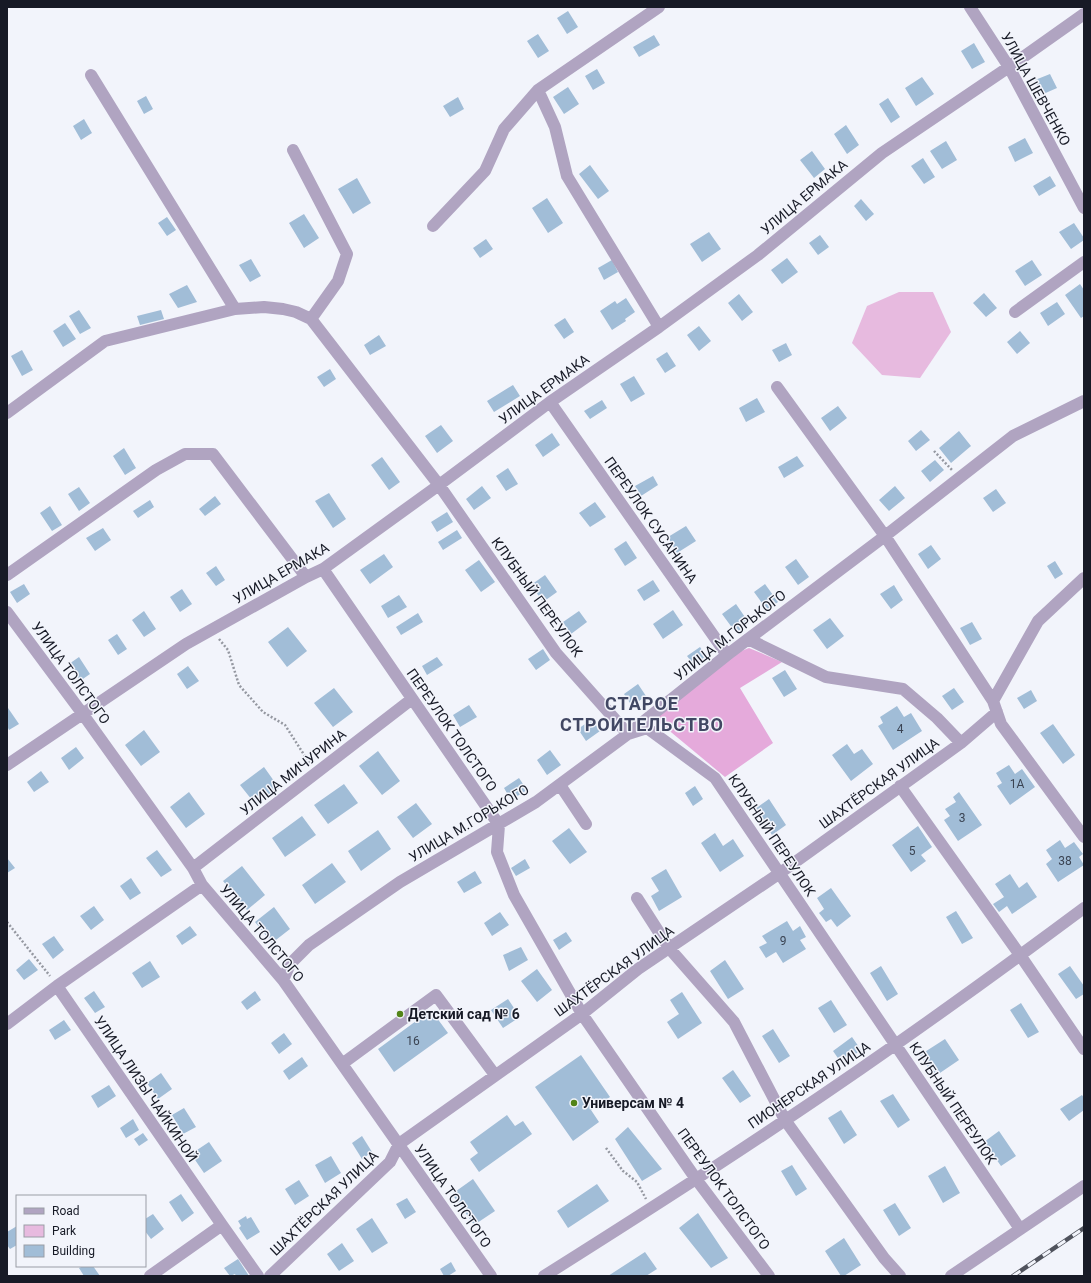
<svg xmlns="http://www.w3.org/2000/svg" width="1091" height="1283" viewBox="0 0 1091 1283" font-family="Roboto,sans-serif">
	<rect width="100%" height="100%" fill="#f2f4fb"/>
	<path fill="#e7badf" d="M899 292H933L951 332 920 378 882 375 852 343 867 306Z"/>
	<path fill="#e5aadb" d="M749 648 782 662 740 688 773 743 725 777 654 718 731 655Z"/>
	<path fill="#a1bdd7" d="M568 11 578 27 567 34 557 18Z
		M538 34 549 51 538 58 527 41Z
		M654 35 660 45 639 57 633 47Z
		M974 43 985 62 972 69 961 51Z
		M597 69 605 83 593 90 585 76Z
		M1050 74 1057 88 1041 95 1035 80Z
		M922 77 934 94 916 106 905 88Z
		M568 87 579 104 564 114 553 97Z
		M146 96 153 109 144 114 137 101Z
		M458 97 464 109 450 117 443 106Z
		M888 98 900 117 891 123 879 104Z
		M84 119 92 133 81 140 73 126Z
		M846 125 859 145 847 154 834 134Z
		M1025 138 1033 153 1015 162 1008 147Z
		M946 141 957 160 942 169 930 151Z
		M812 151 825 169 814 178 800 160Z
		M923 158 935 177 924 184 911 166Z
		M590 165 609 191 598 199 579 174Z
		M1050 176 1056 186 1039 196 1033 186Z
		M357 178 371 203 353 214 338 189Z
		M547 198 563 223 548 233 532 208Z
		M861 199 874 214 866 221 854 206Z
		M304 214 319 238 304 248 289 223Z
		M167 217 176 230 167 236 158 223Z
		M1074 223 1084 238V240L1071 249 1059 232Z
		M709 232 721 249 702 262 690 244Z
		M820 235 829 247 818 255 809 243Z
		M486 239 493 249 480 258 473 248Z
		M787 258 798 272 782 284 771 270Z
		M251 259 261 276 250 282 239 265Z
		M612 260 618 272 604 280 598 268Z
		M1032 260 1042 275 1025 286 1015 271Z
		M1080 284 1084 290V316L1081 318 1065 295Z
		M187 285 197 302 178 308 169 294Z
		M984 293 997 308 986 317 973 303Z
		M739 294 753 312 742 321 728 303Z
		M626 298 635 312 625 319 626 321 612 330 600 311 615 301 617 304Z
		M1057 302 1065 314 1048 326 1040 313Z
		M79 310 91 328 80 334 69 316Z
		M161 310 164 319 140 325 137 316Z
		M565 318 574 332 564 339 554 325Z
		M65 323 76 339 63 347 53 331Z
		M699 326 711 341 699 351 687 335Z
		M1020 331 1030 343 1017 354 1007 342Z
		M379 335 386 346 370 355 364 345Z
		M786 343 792 355 779 362 772 350Z
		M22 350 33 370 22 376 11 356Z
		M667 352 676 366 665 373 656 359Z
		M330 369 336 379 324 387 317 377Z
		M634 376 645 394 631 402 620 384Z
		M513 385 520 396 494 412 487 401Z
		M757 398 765 412 746 422 739 408Z
		M602 400 607 408 590 419 584 411Z
		M838 406 847 418 830 431 821 418Z
		M441 425 453 441 437 453 425 436Z
		M921 430 930 440 916 451 908 441Z
		M959 431 971 446 951 463 939 448Z
		M552 433 560 445 543 457 535 445Z
		M124 448 136 468 125 475 113 456Z
		M797 456 804 466 784 478 778 467Z
		M382 457 400 482 389 490 371 465Z
		M935 460 944 470 930 482 921 471Z
		M508 468 518 484 506 491 496 476Z
		M653 476 658 485 641 496 635 486Z
		M482 486 491 498 474 510 466 499Z
		M895 486 905 498 889 511 879 500Z
		M79 487 90 503 79 511 68 494Z
		M996 489 1006 503 993 512 983 498Z
		M329 493 346 519 333 528 315 501Z
		M215 496 221 504 205 516 199 509Z
		M150 500 154 507 138 518 133 511Z
		M595 502 606 517 590 527 579 513Z
		M50 506 62 525 52 531 40 513Z
		M447 512 453 522 437 532 431 522Z
		M686 526 696 541 677 553 668 537Z
		M103 528 111 540 95 551 86 538Z
		M457 530 462 538 443 550 438 542Z
		M626 541 637 558 625 566 614 549Z
		M931 545 941 559 928 569 918 554Z
		M384 554 393 567 370 584 360 570Z
		M796 559 809 577 798 585 785 567Z
		M479 560 495 582 481 592 465 570Z
		M1055 561 1063 574 1055 579 1047 566Z
		M216 566 225 580 216 586 206 573Z
		M545 575 557 592 543 602 531 585Z
		M653 580 660 591 644 601 637 590Z
		M24 584 30 594 17 603 10 592Z
		M765 584 778 602 767 610 754 592Z
		M894 585 903 600 891 609 880 594Z
		M182 589 192 604 180 612 170 597Z
		M399 595 407 607 388 618 381 606Z
		M736 604 749 623 736 633 722 614Z
		M673 610 683 625 663 639 653 624Z
		M144 611 156 629 144 637 132 620Z
		M579 611 587 622 571 634 563 622Z
		M418 613 423 622 401 635 396 627Z
		M830 618 844 636 827 649 813 630Z
		M972 622 982 639 970 645 960 628Z
		M288 627 307 651 287 667 268 642Z
		M117 634 127 649 118 655 108 640Z
		M700 647 706 656 694 665 687 656Z
		M543 649 550 660 536 670 528 659Z
		M79 657 90 674 80 681 69 664Z
		M437 657 443 665 427 675 422 666Z
		M188 666 199 681 187 689 177 674Z
		M785 670 797 689 784 697 772 678Z
		M638 684 646 696 632 706 624 694Z
		M334 688 353 712 333 727 314 703Z
		M954 688 964 702 952 710 942 696Z
		M1031 690 1037 701 1024 709 1017 698Z
		M469 705 477 717 460 727 453 715Z
		M897 706 904 717 911 713 922 731 893 750 878 726 883 723 880 717Z
		M7 708H8L19 724 9 730 7 726Z
		M592 719 600 731 586 741 578 729Z
		M1053 724 1075 755 1063 764 1040 733Z
		M144 730 160 752 141 766 125 745Z
		M847 744 854 754 862 749 873 764 851 781 832 755Z
		M76 747 84 758 69 770 61 758Z
		M550 750 561 765 547 775 537 760Z
		M378 751 400 781 382 795 359 766Z
		M1009 765 1015 774 1022 769 1035 787 1010 805 997 786 1002 783 996 773Z
		M264 767 279 788 256 805 240 785Z
		M41 771 49 782 34 792 27 782Z
		M519 778 527 790 511 800 504 788Z
		M344 784 358 803 328 824 314 805Z
		M695 786 703 799 693 806 685 793Z
		M189 792 205 814 186 828 170 807Z
		M959 792 982 825 958 841 944 820 950 816 945 809 956 802 953 797Z
		M769 799 786 825 772 835 755 809Z
		M416 803 432 824 413 838 397 817Z
		M302 816 316 835 285 857 272 838Z
		M918 826 932 847 921 855 926 861 911 872 892 845Z
		M569 828 587 852 570 864 552 841Z
		M378 830 391 849 361 871 348 851Z
		M715 833 723 846 733 839 744 856 720 872 701 843Z
		M1060 840 1065 848 1074 842 1083 854 1079 857 1084 865 1058 882 1046 864 1052 859 1046 850Z
		M157 850 172 870 161 877 146 858Z
		M7 858 15 868 7 873Z
		M525 859 530 868 516 876 511 868Z
		M332 863 346 882 315 904 302 885Z
		M242 866 265 895 247 910 223 881Z
		M666 869 682 897 659 911 651 896 659 891 651 878Z
		M475 871 482 883 464 893 457 882Z
		M1010 874 1019 888 1027 882 1037 897 1012 914 1007 906 999 912 993 904 1004 897 995 884Z
		M131 878 141 893 130 900 120 886Z
		M831 888 851 916 837 927 831 919 826 922 819 913 824 909 817 898Z
		M94 906 104 920 91 930 80 916Z
		M274 907 290 929 272 943 255 922Z
		M956 911 973 938 962 944 946 917Z
		M500 912 509 925 492 936 484 923Z
		M787 921 793 931 800 926 806 937 800 940 806 949 783 963 776 952 766 958 759 947 767 943 762 936Z
		M190 926 197 935 182 945 176 936Z
		M566 932 572 941 559 950 553 940Z
		M54 936 64 950 53 959 42 944Z
		M521 947 528 960 509 971 503 955Z
		M29 959 38 970 24 980 16 970Z
		M725 960 744 989 728 999 710 971Z
		M150 961 160 977 142 988 132 973Z
		M881 966 898 994 887 1001 870 973Z
		M1070 966 1084 986V994L1076 999 1058 974Z
		M537 969 552 990 537 1002 521 981Z
		M94 991 105 1007 95 1013 84 998Z
		M255 991 261 1000 247 1010 241 1002Z
		M682 992 702 1023 678 1039 667 1022 679 1014 670 1000Z
		M508 999 520 1017 503 1028 491 1010Z
		M831 1000 847 1025 834 1033 818 1008Z
		M1021 1003 1039 1032 1028 1038 1010 1010Z
		M431 1010 448 1033 394 1072 378 1049Z
		M64 1020 71 1030 55 1040 49 1030Z
		M773 1029 790 1056 779 1063 762 1036Z
		M284 1033 292 1044 279 1054 271 1043Z
		M852 1037 861 1050 842 1064 833 1051Z
		M945 1039 959 1060 934 1077 920 1055Z
		M581 1055 610 1097 591 1110 599 1122 573 1141 535 1087Z
		M302 1057 308 1066 289 1080 283 1071Z
		M733 1070 751 1096 740 1103 722 1078Z
		M161 1073 172 1089 158 1099 147 1083Z
		M109 1085 116 1096 98 1108 91 1096Z
		M893 1094 910 1120 898 1128 880 1101Z
		M1082 1095 1084 1098V1110L1069 1121 1060 1109Z
		M184 1108 196 1127 183 1134 172 1115Z
		M841 1110 857 1135 844 1144 828 1118Z
		M507 1115 515 1126 523 1121 532 1134 479 1172 470 1159 478 1153 470 1142Z
		M133 1119 139 1130 126 1138 120 1128Z
		M628 1127 662 1169 642 1181 615 1139Z
		M999 1131 1016 1156 1001 1166 984 1142Z
		M143 1133 148 1140 139 1146 134 1139Z
		M362 1136 372 1152 362 1159 352 1143Z
		M209 1142 222 1161 204 1173 191 1154Z
		M331 1156 341 1173 325 1183 315 1165Z
		M792 1165 807 1189 796 1196 781 1171Z
		M945 1166 960 1193 943 1203 928 1176Z
		M473 1179 495 1211 474 1225 452 1194Z
		M299 1180 309 1196 295 1205 285 1189Z
		M597 1184 609 1201 568 1228 557 1211Z
		M181 1194 194 1213 182 1222 169 1202Z
		M407 1198 416 1212 405 1219 396 1204Z
		M895 1203 911 1228 899 1236 883 1210Z
		M698 1213 728 1258 711 1268 679 1228Z
		M153 1214 164 1229 151 1239 145 1231V1219Z
		M246 1216 247 1219 251 1217 260 1232 247 1240 239 1228 241 1226 238 1221Z
		M372 1218 388 1243 372 1253 356 1229Z
		M17 1226V1245L10 1249 7 1245V1232Z
		M844 1238 861 1265 844 1276H841L825 1251Z
		M342 1243 354 1261 339 1271 327 1254Z
		M645 1252 657 1269 646 1276H608Z
		M238 1259 249 1276H236L235 1274 230 1276 224 1268Z
		M451 1262 456 1271 448 1276H444L440 1269Z
		M83 1266H93L100 1276H84L79 1268Z"/>
	<g fill="none" stroke-linecap="round" stroke-linejoin="round">
		<path stroke="#9598a1" stroke-width="2.5" stroke-dasharray="2 2" stroke-linecap="butt" d="M934 451 952 470
			M219 639 228 650 239 685 263 712 285 725 310 764
			M7 922 50 976
			M606 1148 623 1171 637 1182 646 1199"/>
		<path stroke="#b0a4c1" stroke-width="12" d="M970 7 1009 67 1084 208
			M91 75 235 309
			M538 90 555 127 567 176 659 327
			M293 150 347 254 338 281 311 319
			M433 226 485 171 504 129 538 90 659 7
			M1015 312 1084 262
			M777 387 885 536 993 701 1001 724 1084 837
			M550 402 727 655
			M7 413 105 341 235 309 264 307 283 309 296 312 311 319 439 485 556 653 628 734 647 728 715 778 1020 1229
			M323 569 499 825 497 852 514 895 582 1014 696 1179 769 1276
			M7 575 156 470 185 454H213L306 577
			M7 612 82 713 193 868 202 885 283 980 491 1276
			M748 639 826 677 903 689 937 718 961 743
			M993 701 1038 621 1084 578
			M7 765 186 644 306 577 323 569 439 485 550 402 659 327 758 255 882 153 1009 67 1084 14
			M560 785 586 824
			M900 786 1020 955 1084 1049
			M193 868 412 699
			M637 898 669 948 734 1022 785 1120 884 1258 900 1276
			M283 980 290 964 309 945 400 882 536 802 628 734 727 655 885 536 1013 436 1084 401
			M57 986 222 1225 258 1276
			M7 1024 57 986 202 885
			M342 1064 436 995 495 1075
			M150 1276 222 1225
			M270 1276 390 1162 399 1144 582 1014 638 969 780 873 961 743 997 712
			M544 1276C625 1225 705 1174 784 1121 886 1053 986 981 1084 908
			M951 1276 1084 1186"/>
		<g stroke="#50535d" stroke-width="4.5">
			<path id="rail" d="M1013 1276 1084 1228"/>
		</g>
		<use href="#rail" stroke="#f2f4fb" stroke-width="3" stroke-dasharray="9" stroke-linecap="butt"/>
	</g>
	<g fill="#528418" stroke="#f2f4fb" stroke-width="1.5">
		<circle cx="400" cy="1014" r="4"/>
		<circle cx="574" cy="1103" r="4"/>
	</g>
	<g text-anchor="middle" stroke-width="3" stroke-linejoin="round" paint-order="stroke">
		<g font-size="12" fill="#3a4352">
			<text x="900" y="733">4</text>
			<text x="1017" y="788">1А</text>
			<text x="962" y="822">3</text>
			<text x="912" y="855">5</text>
			<text x="1065" y="865">38</text>
			<text x="783" y="945">9</text>
			<text x="413" y="1045">16</text>
		</g>
		<g font-size="14" fill="#171a26" stroke="#f2f4fb">
			<text transform="translate(1036 89) rotate(61)" y="5">УЛИЦА ШЕВЧЕНКО</text>
			<text transform="translate(804 197) rotate(-40)" y="5">УЛИЦА ЕРМАКА</text>
			<text transform="translate(544 389) rotate(-36)" y="5">УЛИЦА ЕРМАКА</text>
			<text transform="translate(651 520) rotate(55)" y="5">ПЕРЕУЛОК СУСАНИНА</text>
			<text transform="translate(281 573) rotate(-30)" y="5">УЛИЦА ЕРМАКА</text>
			<text transform="translate(537 597) rotate(54)" y="5">КЛУБНЫЙ ПЕРЕУЛОК</text>
			<text transform="translate(730 635) rotate(-38)" y="5">УЛИЦА М.ГОРЬКОГО</text>
			<text transform="translate(71 673) rotate(54)" y="5">УЛИЦА ТОЛСТОГО</text>
			<text transform="translate(452 730) rotate(55)" y="5">ПЕРЕУЛОК ТОЛСТОГО</text>
			<text transform="translate(293 772) rotate(-38)" y="5">УЛИЦА МИЧУРИНА</text>
			<text transform="translate(879 783) rotate(-36)" y="5">ШАХТЁРСКАЯ УЛИЦА</text>
			<text transform="translate(469 823) rotate(-31)" y="5">УЛИЦА М.ГОРЬКОГО</text>
			<text transform="translate(772 835) rotate(56)" y="5">КЛУБНЫЙ ПЕРЕУЛОК</text>
			<text transform="translate(262 933) rotate(50)" y="5">УЛИЦА ТОЛСТОГО</text>
			<text transform="translate(614 971) rotate(-36)" y="5">ШАХТЁРСКАЯ УЛИЦА</text>
			<text transform="translate(809 1085) rotate(-34)" y="5">ПИОНЕРСКАЯ УЛИЦА</text>
			<text transform="translate(146 1089) rotate(56)" y="5">УЛИЦА ЛИЗЫ ЧАЙКИНОЙ</text>
			<text transform="translate(953 1103) rotate(56)" y="5">КЛУБНЫЙ ПЕРЕУЛОК</text>
			<text transform="translate(724 1189) rotate(54)" y="5">ПЕРЕУЛОК ТОЛСТОГО</text>
			<text transform="translate(453 1196) rotate(55)" y="5">УЛИЦА ТОЛСТОГО</text>
			<text transform="translate(324 1203) rotate(-44)" y="5">ШАХТЁРСКАЯ УЛИЦА</text>
		</g>
		<g font-size="14" font-weight="bold" fill="#171a26" stroke="#f2f4fb" text-anchor="start">
			<text x="408" y="1019">Детский сад № 6</text>
			<text x="582" y="1108">Универсам № 4</text>
		</g>
		<g font-size="18" font-weight="bold" letter-spacing="1" fill="#414763" stroke="#f2f4fb">
			<text x="642" y="710">СТАРОЕ<tspan x="642" dy="21">СТРОИТЕЛЬСТВО</tspan></text>
		</g>
	</g>
	<rect width="1091" height="1283" fill="none" stroke="#171a26" stroke-width="16"/>
	<rect x="16" y="1195" width="130" height="72" fill="#f2f4fb" stroke="#9a9da6"/>
	<rect x="24" y="1208" width="20" height="6" fill="#b0a4c1" stroke="#9a9da6"/>
	<text x="52" y="1215" font-size="12" fill="#171a26">Road</text>
	<rect x="24" y="1225" width="20" height="12" fill="#e7badf" stroke="#9a9da6"/>
	<text x="52" y="1235" font-size="12" fill="#171a26">Park</text>
	<rect x="24" y="1245" width="20" height="12" fill="#a1bdd7" stroke="#9a9da6"/>
	<text x="52" y="1255" font-size="12" fill="#171a26">Building</text>
</svg>
